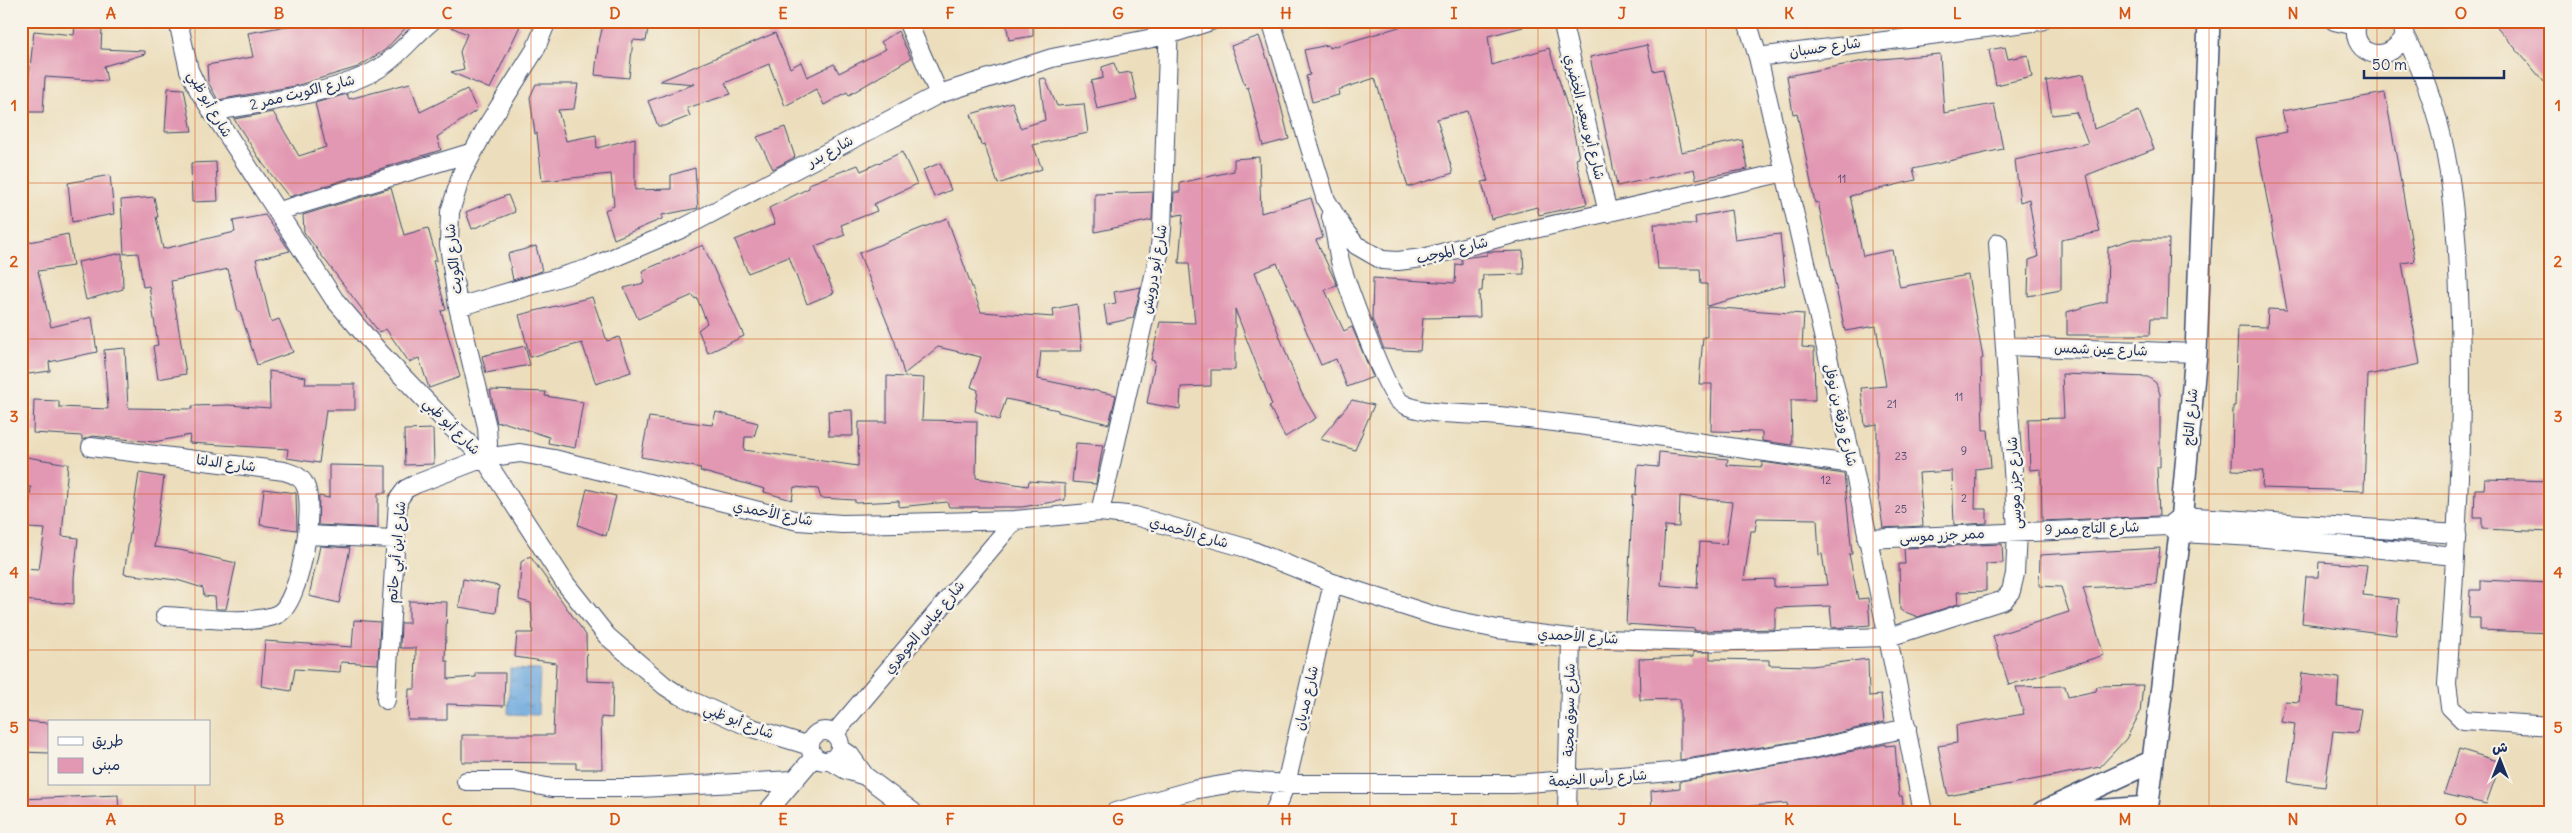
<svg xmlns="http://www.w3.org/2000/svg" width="2572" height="833" viewBox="0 0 2572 833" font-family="Delius,'Playpen Sans Arabic',sans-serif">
	<defs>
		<pattern id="water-ripples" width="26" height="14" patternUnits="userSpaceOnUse" patternTransform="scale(1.25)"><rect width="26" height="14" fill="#6da9de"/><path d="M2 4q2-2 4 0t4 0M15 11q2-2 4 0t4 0" fill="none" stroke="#598ab7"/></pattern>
	</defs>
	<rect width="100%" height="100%" fill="#f7f3e8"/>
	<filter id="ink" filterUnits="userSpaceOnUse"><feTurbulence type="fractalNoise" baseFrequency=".02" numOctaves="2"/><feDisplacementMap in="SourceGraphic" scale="10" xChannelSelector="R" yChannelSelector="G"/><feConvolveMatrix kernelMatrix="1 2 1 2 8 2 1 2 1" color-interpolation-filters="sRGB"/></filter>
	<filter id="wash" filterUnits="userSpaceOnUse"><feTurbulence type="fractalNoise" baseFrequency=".0096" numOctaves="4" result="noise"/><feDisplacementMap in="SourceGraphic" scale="20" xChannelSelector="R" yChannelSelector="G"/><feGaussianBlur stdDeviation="1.12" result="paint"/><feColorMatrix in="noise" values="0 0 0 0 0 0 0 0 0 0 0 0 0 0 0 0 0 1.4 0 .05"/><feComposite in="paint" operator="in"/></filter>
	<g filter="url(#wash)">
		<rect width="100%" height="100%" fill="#ecdebc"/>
		<path fill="url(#water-ripples)" stroke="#446c9e" d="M510 669 540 670 538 715 508 714Z"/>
		<g id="blocks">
			<path fill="#e298b2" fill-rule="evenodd" d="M314 21H412L385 50 358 67 295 86 218 100 208 82 207 65 253 57 248 33Z
				M442 21H509L520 26 490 89 451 72 464 69 460 52 467 34 442 23Z
				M604 21H649L646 41 633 40 629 78 595 75 598 46Z
				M1006 21H1033V36L1009 40Z
				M1419 21H1523V27L1488 36 1492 65 1549 48 1570 115 1579 158 1576 159 1587 204 1539 215 1537 207 1491 219 1482 182 1488 181 1467 111 1437 119 1453 173 1408 187 1375 78 1338 90 1339 95 1312 102 1306 76 1310 75 1304 50 1328 45 1329 48Z
				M2492 21H2540L2551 34V90Z
				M75 25 102 27 101 49 145 51V54L104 66 107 81 45 77 43 112H21V86H28L34 31 74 35Z
				M898 31 911 58 849 95 847 92 824 105 816 89 785 106 769 64 725 83 731 94 687 108 690 116 664 126H658L648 101 695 84 660 81 775 33 790 68 801 62 807 77 834 64 839 73 886 49 881 42Z
				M1259 36 1274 78 1289 139 1263 146 1248 87 1246 88 1231 46Z
				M1647 45 1653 71 1663 69 1681 152 1742 140 1748 169 1696 179 1694 169 1617 186 1590 57Z
				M2005 47 2008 59 2028 55 2032 77 1996 85 1989 50Z
				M1940 54 1944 113 1994 104 2003 149 1913 169 1916 180 1850 196 1863 256 1892 250 1900 287 1968 275 1983 358 1981 359 1983 430H1988L1991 467 1976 469 1975 509H1987V523L1954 525 1952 471 1919 473 1923 526 1883 528 1877 486V424L1865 426 1861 388 1886 386 1876 326 1845 331 1818 202 1815 203 1797 113 1793 114 1787 76 1869 60Z
				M1114 63 1118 74 1131 72 1137 100 1097 109 1091 81 1103 78 1102 67Z
				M2084 74 2094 129 2139 111 2154 149 2087 175 2100 232 2061 240V290L2028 296 2029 260 2038 257 2029 199 2020 202 2015 160 2088 143 2076 112 2052 115 2046 81Z
				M1045 78 1057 106 1084 104 1088 133 1033 145 1042 169 998 184 984 144 981 145 971 114 1012 102 1020 128 1045 120 1040 79Z
				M410 83 420 112 467 89 477 110 437 137 441 150 289 197 263 164 234 119 273 112 299 156 326 147 315 103 347 94 349 99Z
				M536 84H578L574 109 558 110 566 141 596 135 597 148 635 138V190L671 189V175L695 168 698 208 662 215V219L614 239 605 210 614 206 611 174 542 181 537 133 535 134 530 97Z
				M168 88 184 89 192 131 165 132Z
				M2385 93 2415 261 2402 263 2420 364 2368 375 2364 491 2262 488 2263 471 2232 470 2233 406H2235L2238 326 2267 327 2268 309 2287 310 2256 138 2287 132 2282 111Z
				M785 127 795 157 773 169 757 137Z
				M902 152 917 184 874 204 877 211 841 225 845 235 815 246 834 293 807 304 789 257 748 273 735 240 775 224 769 208 809 188V184L858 165 861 171Z
				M1259 157 1261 213 1311 198 1323 238 1316 240 1337 285 1325 290 1344 331 1352 327 1373 377 1347 387 1336 359 1321 365 1277 263 1255 272 1301 392 1316 418 1285 437 1269 406 1272 405 1235 309V370H1211V386L1181 387 1180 409 1147 403 1155 361 1151 360 1160 322 1195 323 1189 263H1179L1183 214 1173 216 1174 192H1180V183L1234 171V159Z
				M216 162 218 201 192 202 191 163Z
				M940 163 951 190 934 197 923 170Z
				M110 175 114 214 72 222 68 183Z
				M391 188 404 235 428 228 437 260 433 261 446 310 441 311 460 377 429 388 419 358 409 362 386 329 379 332 304 232 303 215Z
				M1153 192 1152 220 1095 232V194Z
				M508 195 515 212 472 229 466 212Z
				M154 197 158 217H156L163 249 235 232 233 221 265 215 290 251 256 259 271 322 279 319 293 352 257 365 240 311H238L228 269 171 281 186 374 158 379 153 346 158 345 149 286 143 287 138 253 124 254 121 200Z
				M1731 210 1735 240 1780 234 1785 285 1707 306V284H1701L1700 269H1658L1654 224H1696L1695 217Z
				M947 218 981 312 1054 317 1053 309 1077 304 1082 351H1041L1038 379 1116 395 1109 424 1058 412V410L1006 399 999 420 975 411 978 390 971 387 981 357 938 347 904 374 895 342 859 253Z
				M68 234 73 266 38 271 51 327 92 317 97 352 49 362 50 371 21 375V334L27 333 21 310V253H27L25 243Z
				M2133 239H2169L2167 318H2151L2150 335H2067V312L2107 301 2108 247Z
				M703 245 744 336 708 353 698 330 707 323 697 298 695 299 693 295 638 319 624 288 644 283 642 271Z
				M536 246 542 271 513 280 508 254Z
				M1523 251 1524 274 1483 275 1482 291H1479L1480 317 1423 318 1420 351 1384 349 1372 319 1373 278 1455 283 1456 264 1462 265V258L1487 255V252Z
				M122 253 123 289 86 300 78 262Z
				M1141 287 1133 318 1107 324 1104 305 1116 303 1114 292Z
				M592 297 607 341 619 337 631 372 596 384 582 343 530 357 519 315Z
				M1707 307 1804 314 1802 347 1814 348 1815 400H1791L1792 445 1762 441V432L1711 431 1712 384H1699L1703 337H1707Z
				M525 346 530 365 486 373 482 356Z
				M125 348 128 408 192 409V406L228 405 270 408 269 371 306 377 305 384H355V410H326L319 463 287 458 288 449 189 443 190 435 154 442 92 436 82 440V436L33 433 34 400 59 401V407L108 409 104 350Z
				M2062 374 2148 377 2156 383 2160 394V467H2157L2159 516 2042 521 2041 469 2030 470 2028 419 2064 418Z
				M887 376 924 378 922 420 977 421 976 478 1028 486 1029 481 1065 484V500L1022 507H949L947 502 899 507V501L855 503V500L821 498 818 489 794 487 792 500 764 492 765 489 700 471 701 468 641 457 649 417 712 425 716 412 758 423 754 437H745L744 450 858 466 859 422H887Z
				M490 390 546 392 545 396 583 402 575 448 548 443 549 437 503 422 497 423Z
				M1352 400 1374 405 1355 450 1320 439Z
				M852 410 853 436H829L828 411Z
				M433 429 434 464 405 465 404 430Z
				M1076 443 1103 445 1096 484 1072 482Z
				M1659 452 1728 459 1727 465 1762 467V462L1844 474 1852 554H1849L1858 599 1868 598 1870 625 1832 628 1830 606 1775 608V629L1700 631H1694L1695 629 1626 624 1633 494 1636 495 1638 465 1658 467ZM1680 496 1732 502 1726 544 1700 542 1697 588 1661 585 1665 526 1679 527ZM1757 518 1817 519 1819 555 1822 554 1827 585 1774 587V579L1744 580 1751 531H1755Z
				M21 456 68 464 62 536 78 538 74 578V604L21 600V569L39 570 45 529 27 528 31 487 21 486Z
				M329 465 386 466V493H378V528L318 525 319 496 329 498Z
				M139 473 164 477 154 547 180 550 236 563 226 609H216L215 597 204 596 203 588 177 580 124 574Z
				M2485 479 2551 481V532L2482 529V518H2474L2475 489H2484Z
				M264 489 296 493 297 530 260 525Z
				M587 489 616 496 606 536 578 525Z
				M2002 544 2003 563 1986 564V591L1957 592 1958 604 1918 617 1900 610 1899 564H1905L1904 548Z
				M320 546 350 548 339 603 309 596Z
				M2160 548 2156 584 2083 588 2104 655 2009 685 1993 636 2069 612 2061 587 2039 586 2040 555Z
				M530 556 586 635 587 681 613 682 612 718 601 717 602 769H576V763L462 762V735H553L556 663 515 657 517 633H533L531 603 519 600 521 562Z
				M2319 562 2367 565 2363 595 2399 599 2396 635 2302 623 2306 577H2318Z
				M463 579 499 586 496 613 459 607Z
				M2481 580 2551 583V633L2480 630V618H2469L2470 590H2481Z
				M409 601 447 602 445 661H448V679L476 677V673H505L504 706 447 704V720H408L409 689H415L416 648H400L401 623H409Z
				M354 620 380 622 378 664 341 662 340 672 295 669 291 691 261 686 265 641 352 647Z
				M1693 652H1710V659L1769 660V665L1812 666 1868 659 1869 696 1881 695 1884 722 1811 739 1680 760V699L1640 700 1639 659 1693 657Z
				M2302 673 2339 678 2337 706 2361 709 2357 733 2333 731 2325 787 2288 782 2295 724 2281 722 2285 701 2299 702Z
				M2143 685 2140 713 2126 739 2100 767 1948 796 1938 746 1957 743 1956 725 2024 714 2016 687 2065 686 2068 697 2096 691 2097 686Z
				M21 721 49 723V753L21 752Z
				M1886 744V746L1895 745 1899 796H1902L1904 812H1788L1787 803 1740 807V812H1652L1651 791 1680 788V781L1815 759Z
				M2459 749 2501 762 2486 804 2444 794Z
				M118 795 119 812H21V799Z"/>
		</g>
	</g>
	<g filter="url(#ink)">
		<use href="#blocks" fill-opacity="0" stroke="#3a496c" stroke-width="1"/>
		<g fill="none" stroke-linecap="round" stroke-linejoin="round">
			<g stroke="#3a496c" stroke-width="20">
				<path id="minor" d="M178 21 189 70 199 91 334 299 381 354 448 424 484 458 565 583 607 636 665 686 679 695 752 728 810 746
					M907 21 939 94
					M1271 21 1326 200 1344 230 1356 245 1382 260 1398 261 1423 258 1513 234 1785 172
					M1562 21 1608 213
					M1747 21 1758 57 1853 464 1923 812
					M2334 21 2356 26
					M2358 21C2346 49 2384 71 2405 36L2401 21
					M2405 36C2453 129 2456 215 2460 318 2464 440 2455 562 2447 684L2450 707 2463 720 2551 726
					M1758 57 2041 21
					M212 112C259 103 338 93 378 69 398 57 413 36 432 21
					M279 211 473 152
					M1331 217C1336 233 1337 250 1341 265 1348 287 1385 390 1399 401 1416 415 1466 414 1488 415 1610 426 1731 449 1853 464
					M458 307 587 269 681 229 939 94 1052 58 1168 35 1211 21
					M2006 346 2196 353
					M91 447 284 471C293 474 301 476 305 485 316 507 300 603 278 614 255 626 193 617 165 616
					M484 458 488 444 487 427 458 307 449 245 450 212 462 173 487 126 535 50 547 21
					M1100 512 1159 254 1162 229 1169 21
					M2172 523 2181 516 2457 534
					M2168 526 2180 533 2255 537 2455 556
					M307 535 394 539
					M1867 539 2168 526
					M386 700 398 500 406 489 416 484 484 458 520 453 554 459 798 521 842 524 898 523 1015 520 1100 512 1135 516 1246 548 1333 583 1435 616 1497 629 1571 638 1700 642 1889 637 2004 600 2011 591 2015 574 2017 531 1998 243
					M810 746a15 15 0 1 1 30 0a15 15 0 1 1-30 0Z
					M834 734 1015 520
					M840 748 850 755 865 776
					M829 760 846 770 865 776 913 812
					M466 781H515L552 788H640L793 780
					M767 812 814 757
					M1115 812 1193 790 1245 781 1286 784H1514L1672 772 1813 749 1907 728
					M1274 812 1286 784 1333 583
					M1567 812 1571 638"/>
			</g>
			<g stroke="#3a496c" stroke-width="24">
				<path id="tertiary" d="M2043 812 2153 761
					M2081 812 2148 807
					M2147 812 2180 533 2196 353 2209 21"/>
			</g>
			<use href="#minor" stroke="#fff" stroke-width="18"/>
			<use href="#tertiary" stroke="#fff" stroke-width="21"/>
		</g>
	</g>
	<path fill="none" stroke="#d45514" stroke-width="1" stroke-opacity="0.55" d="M195 21V722M363 21V812M531 21V812M699 21V812M866 21V812M1034 21V812M1202 21V812M1370 21V812M1538 21V812M1706 21V812M1873 21V812M2041 21V812M2209 21V812M2377 21V812M21 183H2551M21 339H2551M21 494H2551M21 650H2551M195 784V812"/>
	<g text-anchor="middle" stroke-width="5" stroke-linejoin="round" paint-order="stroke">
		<g font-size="11" fill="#4d4973">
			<text x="1842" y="183">11</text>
			<text x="1959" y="401">11</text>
			<text x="1892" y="408">21</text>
			<text x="1964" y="455">9</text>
			<text x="1901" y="460">23</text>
			<text x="1826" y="484">12</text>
			<text x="1964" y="502">2</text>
			<text x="1901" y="513">25</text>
		</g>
		<g font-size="14" fill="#1b2f5e" stroke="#f7f3e8">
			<text transform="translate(1825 47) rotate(-8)" y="5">شارع حسبان</text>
			<text transform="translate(302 92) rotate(-14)" y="5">شارع الكويت ممر 2</text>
			<text transform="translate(210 104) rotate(60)" y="5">شارع أبو ظبي</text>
			<text transform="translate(1585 117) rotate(76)" y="5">شارع أبو سعيد الخضري</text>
			<text transform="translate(830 151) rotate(-29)" y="5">شارع بدر</text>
			<text transform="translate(1452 250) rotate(-14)" y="5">شارع الموجب</text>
			<text transform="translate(453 259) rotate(-96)" y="5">شارع الكويت</text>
			<text transform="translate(1154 269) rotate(-80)" y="5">شارع أبو درويش</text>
			<text transform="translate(2101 349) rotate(2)" y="5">شارع عين شمس</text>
			<text transform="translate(1841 415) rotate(77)" y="5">شارع ورقة بن نوفل</text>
			<text transform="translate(2190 417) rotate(-85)" y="5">شارع التاج</text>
			<text transform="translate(452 426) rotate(45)" y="5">شارع أبو ظبي</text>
			<text transform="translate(226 463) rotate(7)" y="5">شارع الدلتا</text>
			<text transform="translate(2014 483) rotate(-93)" y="5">شارع جزر موسى</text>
			<text transform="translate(773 513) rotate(11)" y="5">شارع الأحمدي</text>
			<text transform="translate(2092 528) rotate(-2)" y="5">شارع التاج ممر 9</text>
			<text transform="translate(1189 532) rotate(16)" y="5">شارع الأحمدي</text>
			<text transform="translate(1942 535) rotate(-3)" y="5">ممر جزر موسى</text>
			<text transform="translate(396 552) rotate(-85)" y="5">شارع ابن أبي حاتم</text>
			<text transform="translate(924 627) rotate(-50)" y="5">شارع عباس الجوهري</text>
			<text transform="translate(1578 636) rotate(4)" y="5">شارع الأحمدي</text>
			<text transform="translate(1306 698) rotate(-77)" y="5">شارع مديان</text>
			<text transform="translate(1569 710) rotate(-89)" y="5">شارع سوق مجنة</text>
			<text transform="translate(739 721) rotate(21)" y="5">شارع أبو ظبي</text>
			<text transform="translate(1598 778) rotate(-4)" y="5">شارع رأس الخيمة</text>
		</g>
	</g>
	<rect width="2572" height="833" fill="none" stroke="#f7f3e8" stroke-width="55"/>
	<rect x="48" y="720" width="162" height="65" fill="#f7f3e8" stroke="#9fa5b1"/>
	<rect x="58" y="737" width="25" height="8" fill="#ffffff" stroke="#9fa5b1"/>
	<text x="92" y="746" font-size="15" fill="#1b2f5e">طريق</text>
	<rect x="58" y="758" width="25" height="15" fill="#e298b2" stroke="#9fa5b1"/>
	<text x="92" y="770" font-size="15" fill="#1b2f5e">مبنى</text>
	<g transform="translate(2500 760)" stroke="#f7f3e8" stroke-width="4" paint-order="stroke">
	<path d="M0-4L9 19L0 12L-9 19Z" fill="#1b2f5e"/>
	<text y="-8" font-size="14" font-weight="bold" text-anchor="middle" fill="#1b2f5e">ش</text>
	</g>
	<path d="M2364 70v8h140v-8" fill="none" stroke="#1b2f5e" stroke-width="2.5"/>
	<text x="2372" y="70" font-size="15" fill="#1b2f5e" stroke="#f7f3e8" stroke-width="4" paint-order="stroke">50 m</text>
	<rect x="28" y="28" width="2516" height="778" fill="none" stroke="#d45514" stroke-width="2"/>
	<g font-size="16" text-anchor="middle" font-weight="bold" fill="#d45514">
		<text x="111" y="19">A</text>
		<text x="279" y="19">B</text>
		<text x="447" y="19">C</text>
		<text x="615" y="19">D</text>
		<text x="783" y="19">E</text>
		<text x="950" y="19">F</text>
		<text x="1118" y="19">G</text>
		<text x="1286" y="19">H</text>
		<text x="1454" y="19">I</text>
		<text x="1622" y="19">J</text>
		<text x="1789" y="19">K</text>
		<text x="1957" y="19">L</text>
		<text x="2125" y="19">M</text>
		<text x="2293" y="19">N</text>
		<text x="2461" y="19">O</text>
		<text x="14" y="111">1</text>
		<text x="2558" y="111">1</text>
		<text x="14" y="267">2</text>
		<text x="2558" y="267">2</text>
		<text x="14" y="422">3</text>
		<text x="2558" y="422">3</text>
		<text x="14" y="578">4</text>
		<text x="2558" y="578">4</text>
		<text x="14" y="733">5</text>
		<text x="2558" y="733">5</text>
		<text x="111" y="825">A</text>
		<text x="279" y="825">B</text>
		<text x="447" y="825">C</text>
		<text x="615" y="825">D</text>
		<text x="783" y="825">E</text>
		<text x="950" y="825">F</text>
		<text x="1118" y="825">G</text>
		<text x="1286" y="825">H</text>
		<text x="1454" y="825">I</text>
		<text x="1622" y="825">J</text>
		<text x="1789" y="825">K</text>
		<text x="1957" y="825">L</text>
		<text x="2125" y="825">M</text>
		<text x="2293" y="825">N</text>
		<text x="2461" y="825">O</text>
	</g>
</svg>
